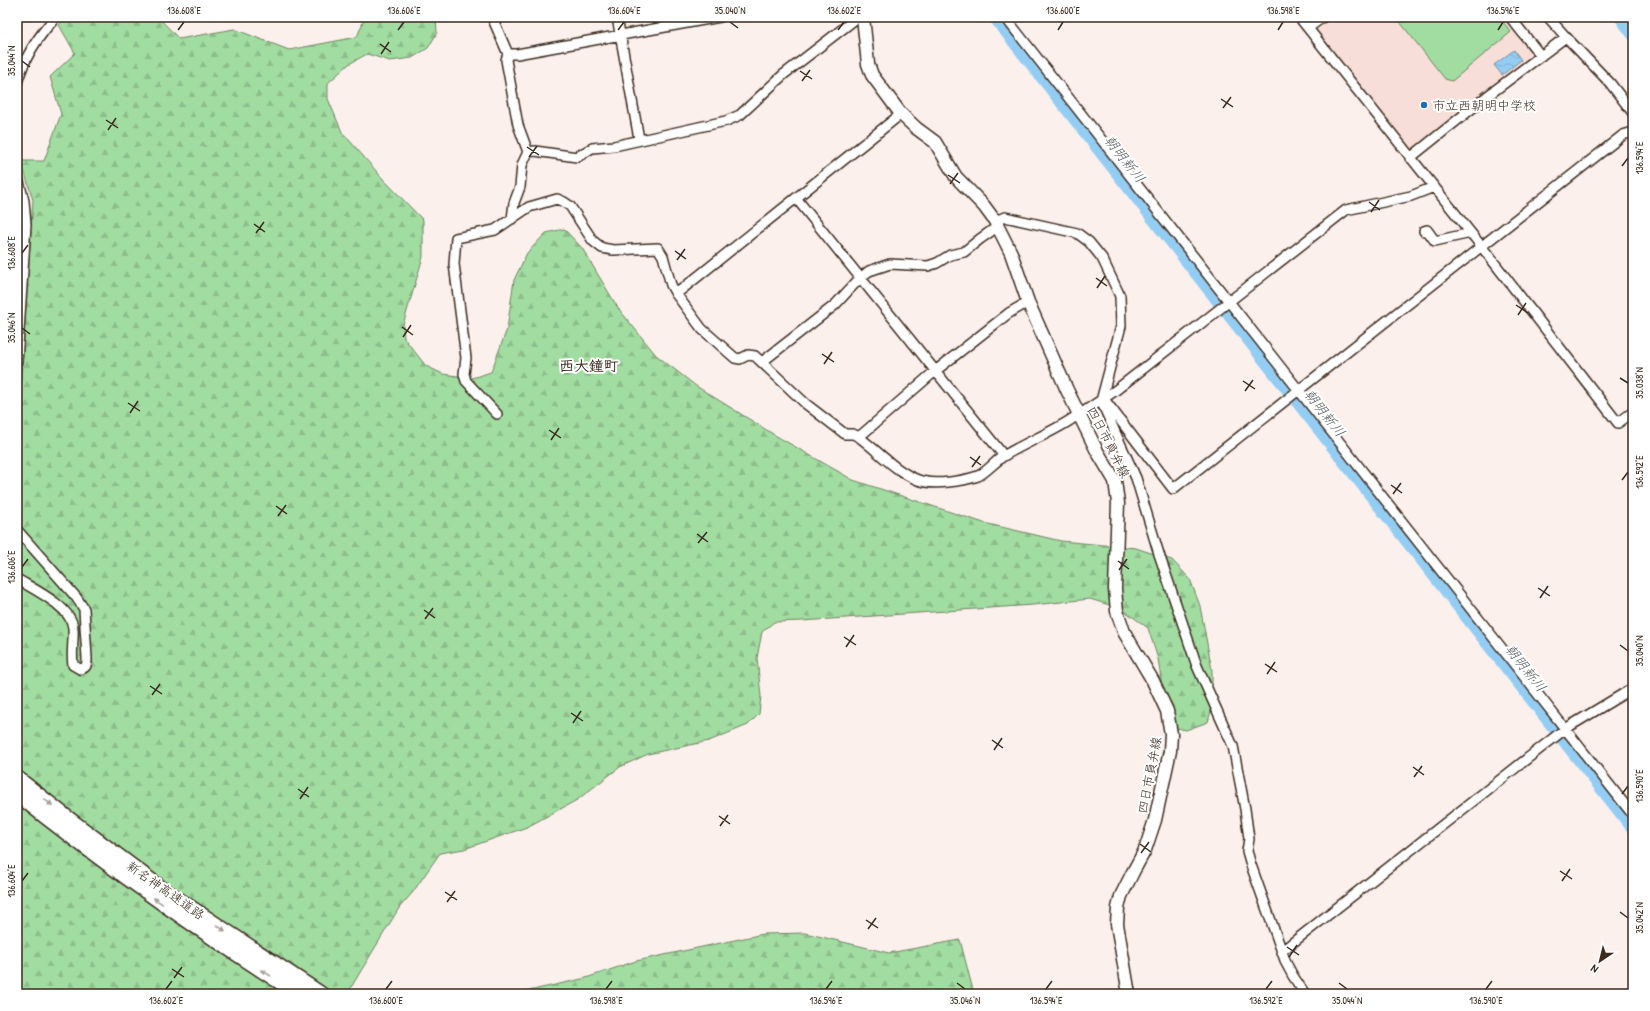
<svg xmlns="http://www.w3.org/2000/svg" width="1650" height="1011" viewBox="0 0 1650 1011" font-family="'Patrick Hand','Klee One',sans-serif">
	<defs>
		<pattern id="forest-firs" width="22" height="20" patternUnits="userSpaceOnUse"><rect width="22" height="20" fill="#a1dca1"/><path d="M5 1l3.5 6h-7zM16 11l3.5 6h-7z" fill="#8cbd8a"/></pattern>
		<pattern id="water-waves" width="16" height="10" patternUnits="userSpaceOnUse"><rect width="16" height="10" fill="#94cdf3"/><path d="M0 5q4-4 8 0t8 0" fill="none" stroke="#80b0d0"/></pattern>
	</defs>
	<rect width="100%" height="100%" fill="#fcf0ed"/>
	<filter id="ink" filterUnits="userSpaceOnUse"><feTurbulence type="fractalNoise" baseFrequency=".025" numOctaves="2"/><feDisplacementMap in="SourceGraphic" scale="8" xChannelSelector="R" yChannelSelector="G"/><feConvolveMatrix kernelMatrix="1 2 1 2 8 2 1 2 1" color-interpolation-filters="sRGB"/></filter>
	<g filter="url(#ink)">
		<path fill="#f8ded8" d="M1327 17H1507L1538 56 1411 154 1312 28Z
			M17 199 22 224 17 303Z"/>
		<path fill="#a1dca1" stroke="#6e8360" d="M1396 17H1499L1511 32 1452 81 1445 79Z"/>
		<path fill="url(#forest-firs)" stroke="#6e8360" d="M67 17H158L179 39 234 29 289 50 357 37 365 17H436L437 33 428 48 412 58 390 61 367 54 349 64 328 83V99L342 132 384 180 423 220V257L403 325 404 338 426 366 443 374 472 378 491 372 507 329 514 280 527 253 546 233 564 229 582 248 618 308 656 355 696 386 773 434 853 480 984 523 1061 541 1136 548 1172 560 1190 579 1200 606 1212 670V707L1208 722 1186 730 1168 726 1158 659 1148 628 1122 609 1090 599 1033 605 802 621 774 622 762 632 757 658 761 696 759 714 748 725 709 741 648 754 620 767 577 800 527 827 464 849 440 853 413 892 399 908 347 994H17V439L33 200 21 161H44L61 114 50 77 75 53 59 25Z
			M805 933 889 953 960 940 974 994H515L586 978 636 961 763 934Z"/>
		<path fill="url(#water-waves)" stroke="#708c9e" d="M1514 50 1521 60 1502 75 1494 65Z"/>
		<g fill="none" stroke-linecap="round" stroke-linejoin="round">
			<path stroke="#94cdf3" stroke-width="12" d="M994 17 1633 829
				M1620 17 1633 35"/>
			<g stroke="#3b2a1e" stroke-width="12">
				<path id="minor" d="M492 17 508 54 506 60 518 125 528 152 522 165 520 187 514 203 512 219
					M617 17 639 139
					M1005 17 1633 815
					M1299 17 1482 247 1618 423 1633 412
					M1510 17 1541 56
					M1548 17 1566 37 1610 83 1633 113
					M1308 28 1323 17
					M508 54H517L720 17
					M17 83C24 58 38 36 56 17
					M528 152 535 151 577 157 592 148 614 146 726 121 740 115 783 75 858 17
					M1410 158 1490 94 1566 37
					M17 174 24 201 26 225 17 361
					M796 198 1004 456
					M995 221 1005 217 1077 233 1089 242 1102 258 1120 296 1121 326 1101 401 1136 478 1159 554 1197 666 1233 746 1245 809 1249 839 1247 851 1251 865 1286 963 1293 976 1305 994
					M1424 231 1427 230 1435 241 1471 233
					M676 294 901 114
					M762 362 835 305 860 278 869 271 890 264 928 266 937 263 950 255 964 252 980 239 997 227
					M1102 402 1107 403 1173 489 1623 135 1633 132
					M1082 413 1116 390 1346 210 1411 196 1434 187
					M497 414 466 381 464 374 466 358 454 264 456 238 495 230 529 207 557 199 564 202 570 206 593 241 602 248 613 250 658 248 663 256 671 285 676 294 702 329 735 358 740 359 748 355 755 356 806 404 845 434H853L859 437C878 451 896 472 918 480 934 486 963 481 978 476 985 473 995 462 1002 457 1026 442 1052 433 1075 417
					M859 437 934 372 1009 313 1028 302
					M17 530 76 597 84 609 87 658C87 664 87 668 80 669L73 665C71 652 74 640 73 628 72 607 33 589 17 579
					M1282 951 1565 729 1633 688"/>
			</g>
			<g stroke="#3b2a1e" stroke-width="15">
				<path id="major" d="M863 17 868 64 872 75 901 114 916 128 935 142 956 177 984 206 995 221 1011 253 1028 302 1067 390 1097 451 1115 481 1118 503 1115 589 1117 611 1124 632 1153 681 1167 711 1171 734 1170 751 1155 820 1145 850 1133 872 1121 896 1118 908 1117 924 1129 994"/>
			</g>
			<g stroke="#3b2a1e" stroke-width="17">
				<path id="highway" d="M17 778 65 816 161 888 321 994
					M17 794C107 866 201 932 299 994"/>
			</g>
			<use href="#minor" stroke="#fff" stroke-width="9"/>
			<use href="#major" stroke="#fff" stroke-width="12"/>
			<use href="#highway" stroke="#fff" stroke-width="14"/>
		</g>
		<defs><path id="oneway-solid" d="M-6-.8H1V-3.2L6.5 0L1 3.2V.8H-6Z"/></defs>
		<g fill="#a79f9a">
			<use href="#oneway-solid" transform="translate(48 802) rotate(38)"/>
			<use href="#oneway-solid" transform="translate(158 901) rotate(-145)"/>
			<use href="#oneway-solid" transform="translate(221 928) rotate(34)"/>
			<use href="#oneway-solid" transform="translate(266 973) rotate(-148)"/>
		</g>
	</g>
	<path fill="none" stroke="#3b2a1e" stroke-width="1.5" d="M730 22 738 28M178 30 184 22M398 30 404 22M618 30 624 22M838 30 844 22M1058 30 1063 22M1278 30 1283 22M1498 30 1503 22M380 44 391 52M381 54 389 42M22 61 30 67M800 71 812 79M802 81 810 70M1221 99 1233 107M1223 108 1231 97M106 120 118 128M108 130 116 118M527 147 539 155M529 157 537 146M1622 166 1628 158M948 175 960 183M950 184 958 173M1369 202 1380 210M1371 212 1379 200M254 224 265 232M256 233 264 222M675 251 686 259M22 253 28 245M677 260 685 249M1096 278 1107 286M1097 288 1105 276M1516 305 1528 313M1518 315 1526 303M402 327 413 335M22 328 30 334M403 337 411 325M822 354 834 362M824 364 832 352M1620 378 1628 383M1243 381 1255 389M1245 391 1253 380M128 403 140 411M130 413 138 401M549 430 561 438M551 440 559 428M970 457 981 465M972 467 980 456M1622 480 1628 472M1391 485 1402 493M1393 494 1401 483M276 506 287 514M278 516 286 505M697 534 708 542M698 543 707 532M1118 561 1129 569M22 567 28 559M1119 570 1127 559M1538 588 1550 596M1540 598 1548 586M424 610 435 618M425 619 433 608M844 637 856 645M1620 645 1628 651M846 647 854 635M1265 664 1277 672M1267 674 1275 662M150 686 162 694M152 695 160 684M571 713 583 721M573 723 581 711M992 740 1003 748M994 750 1002 738M1413 767 1424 775M1414 777 1422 766M298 789 309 797M1622 794 1628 786M300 799 308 787M719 816 730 824M720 826 728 815M1140 844 1151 852M1141 853 1149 842M1560 871 1572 879M22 881 28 873M1562 881 1570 869M445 892 457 900M447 902 455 891M1620 912 1628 918M866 920 878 928M868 929 876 918M1287 947 1299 955M1289 957 1297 945M172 969 184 977M174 978 182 967M957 983 965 989M1339 983 1347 989M166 989 172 981M386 989 392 981M606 989 612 981M826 989 832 981M1046 989 1052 981M1266 989 1272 981M1486 989 1492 981"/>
	<circle fill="#1f6fb2" stroke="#fff" stroke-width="1.5" cx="1424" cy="105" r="4"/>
	<g text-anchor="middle" stroke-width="4" stroke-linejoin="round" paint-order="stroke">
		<g font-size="13" fill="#3b2a1e" stroke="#fff" text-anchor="start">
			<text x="1432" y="110">市立西朝明中学校</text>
		</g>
		<g font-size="13" fill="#3b2a1e" stroke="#fff">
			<text transform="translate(1109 442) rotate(63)" y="5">四日市員弁線</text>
			<text transform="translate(1149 775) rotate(-79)" y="5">四日市員弁線</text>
			<text transform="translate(166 890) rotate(35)" y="5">新名神高速道路</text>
		</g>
		<g font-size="14" font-style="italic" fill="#565b5e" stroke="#fff">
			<text transform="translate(1125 159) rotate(52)" y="5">朝明新川</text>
			<text transform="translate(1325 413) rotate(52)" y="5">朝明新川</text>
			<text transform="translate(1526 668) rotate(52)" y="5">朝明新川</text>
		</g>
		<g font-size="15" font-weight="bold" fill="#3b2a1e" stroke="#fff">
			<text x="589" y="371">西大鐘町</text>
		</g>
	</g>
	<rect width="1650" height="1011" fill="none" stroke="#fff" stroke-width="44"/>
	<g transform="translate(1600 961) rotate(215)" stroke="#ffffff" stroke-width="3" paint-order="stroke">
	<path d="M0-3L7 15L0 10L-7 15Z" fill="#3b2a1e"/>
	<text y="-6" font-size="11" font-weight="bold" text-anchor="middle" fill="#3b2a1e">N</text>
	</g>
	<rect x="22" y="22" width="1606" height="967" fill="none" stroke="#3b2a1e" stroke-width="1.5"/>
	<g font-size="10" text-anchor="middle" fill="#3b2a1e">
		<text x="184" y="14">136.608°E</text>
		<text x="404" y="14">136.606°E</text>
		<text x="624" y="14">136.604°E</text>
		<text x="730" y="14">35.040°N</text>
		<text x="844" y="14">136.602°E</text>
		<text x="1063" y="14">136.600°E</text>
		<text x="1283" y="14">136.598°E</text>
		<text x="1503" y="14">136.596°E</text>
		<text transform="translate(11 61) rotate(-90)" y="4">35.044°N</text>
		<text transform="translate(1639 158) rotate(-90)" y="4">136.594°E</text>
		<text transform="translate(11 253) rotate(-90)" y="4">136.608°E</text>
		<text transform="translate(11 328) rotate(-90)" y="4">35.046°N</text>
		<text transform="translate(1639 383) rotate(-90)" y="4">35.038°N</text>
		<text transform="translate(1639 472) rotate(-90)" y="4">136.592°E</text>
		<text transform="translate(11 567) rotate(-90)" y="4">136.606°E</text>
		<text transform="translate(1639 651) rotate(-90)" y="4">35.040°N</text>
		<text transform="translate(1639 786) rotate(-90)" y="4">136.590°E</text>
		<text transform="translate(11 881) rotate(-90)" y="4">136.604°E</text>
		<text transform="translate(1639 918) rotate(-90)" y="4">35.042°N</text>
		<text x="166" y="1004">136.602°E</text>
		<text x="386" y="1004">136.600°E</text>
		<text x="606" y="1004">136.598°E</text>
		<text x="826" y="1004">136.596°E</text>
		<text x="965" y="1004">35.046°N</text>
		<text x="1046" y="1004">136.594°E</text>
		<text x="1266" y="1004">136.592°E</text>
		<text x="1347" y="1004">35.044°N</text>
		<text x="1486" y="1004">136.590°E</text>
	</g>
</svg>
